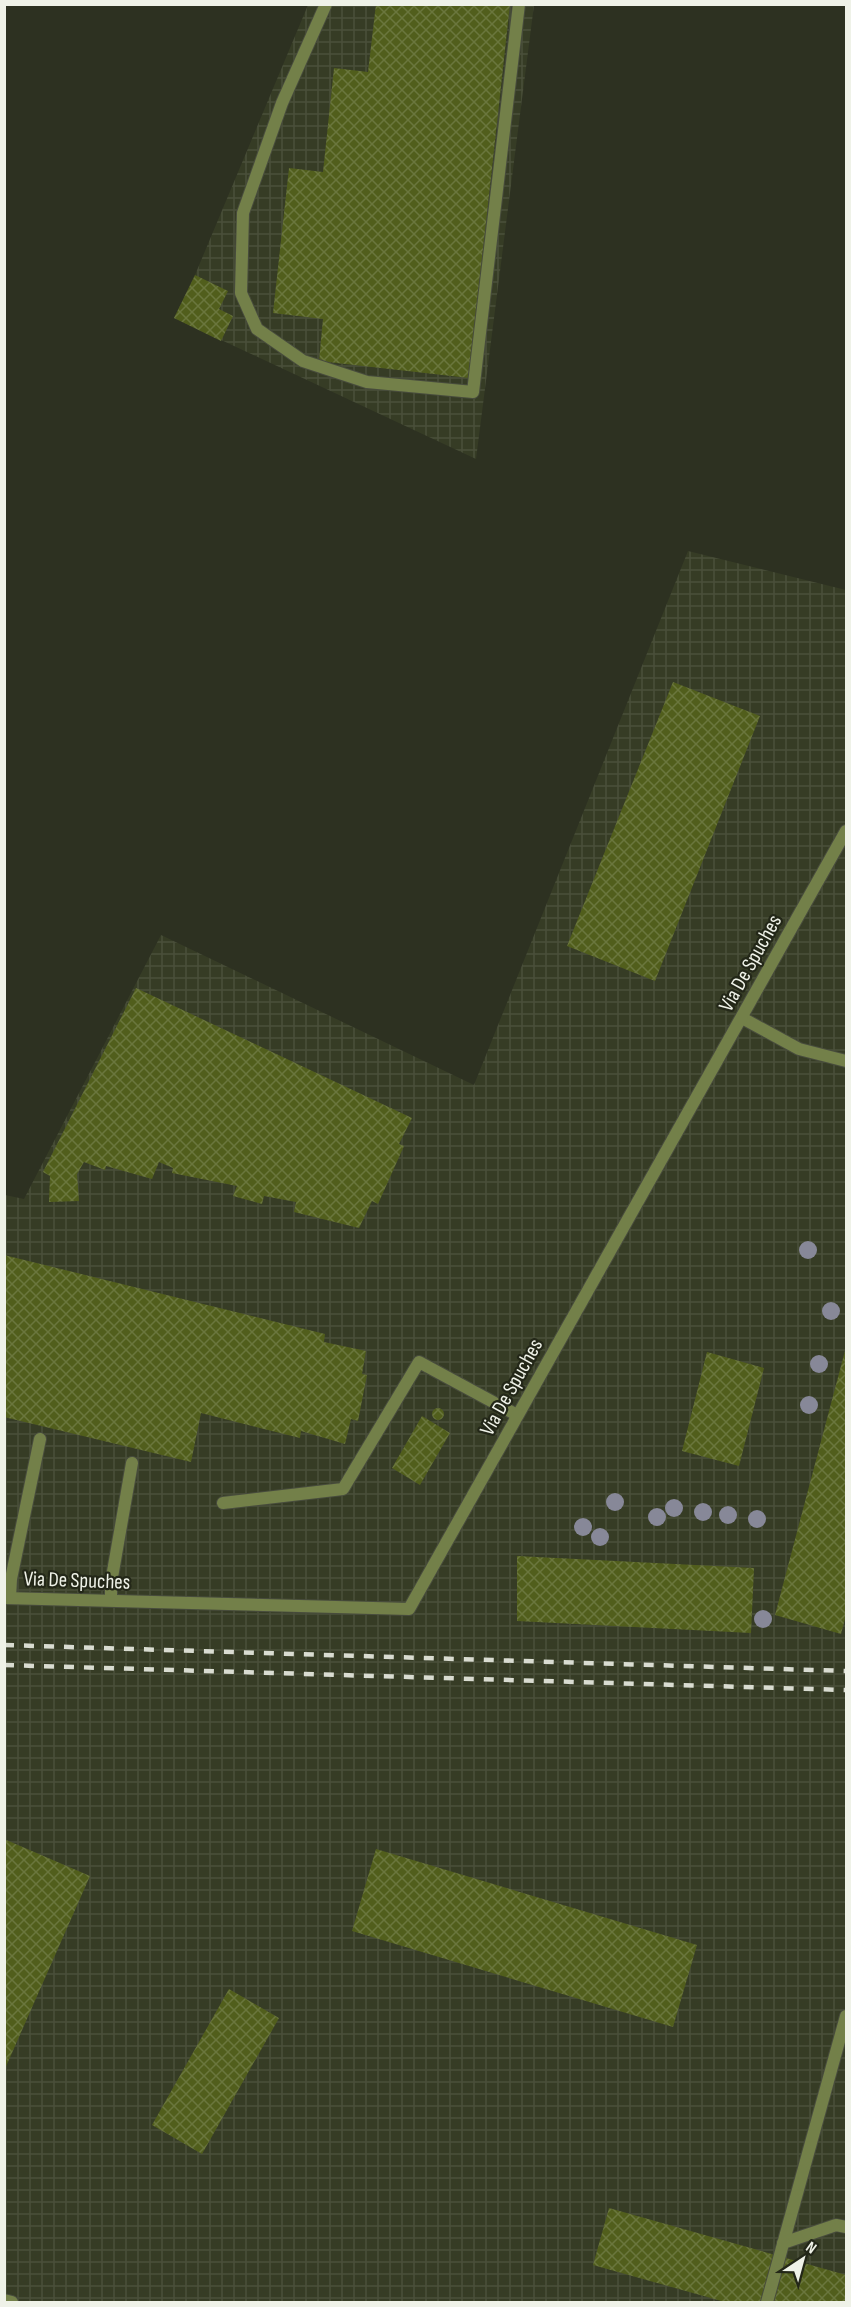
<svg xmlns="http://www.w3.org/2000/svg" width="851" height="2307" viewBox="0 0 851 2307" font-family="'Sofia Sans Condensed',sans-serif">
	<defs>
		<pattern id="industrial-grid" width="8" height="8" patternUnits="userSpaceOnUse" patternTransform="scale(1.5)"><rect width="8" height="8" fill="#363c25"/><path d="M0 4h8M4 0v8" fill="none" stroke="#4a4f3a"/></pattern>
		<pattern id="building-cross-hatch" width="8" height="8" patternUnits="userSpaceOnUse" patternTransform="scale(1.5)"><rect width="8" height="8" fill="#515e1c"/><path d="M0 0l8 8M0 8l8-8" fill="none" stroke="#6a763d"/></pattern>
	</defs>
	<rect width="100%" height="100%" fill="#2d3121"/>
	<path fill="url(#industrial-grid)" d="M308 5H534L476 459 174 318 195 275Z
		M688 551 846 590V2302H5V1195L24 1199 161 935 474 1085Z"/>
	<path fill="url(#building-cross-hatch)" d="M376 4H510L469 378 319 361 323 319 273 313 289 168 323 172 334 68 368 72Z
		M195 275 228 291 219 309 233 316 221 341 174 318Z
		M673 682 760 716 655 981 567 946Z
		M136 988 412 1118 399 1144 404 1146 378 1204 372 1201 359 1228 294 1212 296 1202 264 1196 262 1204 233 1196 237 1186 172 1173 173 1168 159 1162 152 1179 106 1166 105 1170 84 1162 77 1174 79 1201 49 1202 50 1176 43 1172Z
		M4 1255 325 1334 324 1342 366 1351 362 1374 367 1375 358 1421 351 1419 345 1444 301 1431 300 1438 201 1413 191 1462 4 1417Z
		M846 1347V1615L841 1634 775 1615Z
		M707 1352 764 1368 739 1466 682 1451Z
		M432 1414a6 6 0 1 1 12 0a6 6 0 1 1-12 0Z
		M422 1416 450 1433 420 1485 392 1468Z
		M517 1556 754 1568 751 1633 517 1621Z
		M4 1839 90 1876 4 2071Z
		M376 1849 697 1945 673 2027 352 1931Z
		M229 1989 279 2018 202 2154 152 2125Z
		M609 2208 846 2275V2302H725L593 2265Z"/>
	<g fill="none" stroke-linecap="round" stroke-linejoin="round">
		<g stroke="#484c3d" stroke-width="14">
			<path id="lane" d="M326 4 282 103 243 213 241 293 257 329 303 361 367 382 473 392 519 4
				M742 1018 799 1049 846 1061
				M223 1503 343 1489 419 1362 517 1415
				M10 1598 11 1579 40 1439
				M111 1600V1583L132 1463
				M783 2243 836 2225 846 2227
				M767 2302 846 2016"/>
		</g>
		<g stroke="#484c3d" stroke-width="14">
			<path id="street" d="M4 1598 409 1609 846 831
				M4 2300 12 2302"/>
		</g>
		<use href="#lane" stroke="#738049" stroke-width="12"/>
		<use href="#street" stroke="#738049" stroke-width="12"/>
		<path stroke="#d9dcd1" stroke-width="4.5" stroke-dasharray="10 10" stroke-linecap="butt" d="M4 1645 846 1671
			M4 1665 846 1690"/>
	</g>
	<g fill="#878898">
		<circle cx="808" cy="1250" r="9"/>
		<circle cx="831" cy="1311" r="9"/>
		<circle cx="819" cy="1364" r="9"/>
		<circle cx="809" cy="1405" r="9"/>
		<circle cx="615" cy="1502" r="9"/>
		<circle cx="674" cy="1508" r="9"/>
		<circle cx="703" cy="1512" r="9"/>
		<circle cx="728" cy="1515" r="9"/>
		<circle cx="657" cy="1517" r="9"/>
		<circle cx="757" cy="1519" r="9"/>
		<circle cx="583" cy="1527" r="9"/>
		<circle cx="600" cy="1537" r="9"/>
		<circle cx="763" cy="1619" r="9"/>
	</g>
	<g text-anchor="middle" stroke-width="4.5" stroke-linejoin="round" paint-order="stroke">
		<g font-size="21" fill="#eff2e8" stroke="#232718">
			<text transform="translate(750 963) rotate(-61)" y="7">Via De Spuches</text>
			<text transform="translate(511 1387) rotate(-61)" y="7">Via De Spuches</text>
			<text transform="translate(77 1580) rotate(2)" y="7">Via De Spuches</text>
		</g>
	</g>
	<rect width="851" height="2307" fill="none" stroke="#eff2e8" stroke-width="12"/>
	<g transform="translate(803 2259) rotate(36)" stroke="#232718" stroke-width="4.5" paint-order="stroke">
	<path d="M0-4.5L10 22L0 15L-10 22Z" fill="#eff2e8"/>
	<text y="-9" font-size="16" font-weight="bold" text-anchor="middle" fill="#eff2e8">N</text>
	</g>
</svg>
